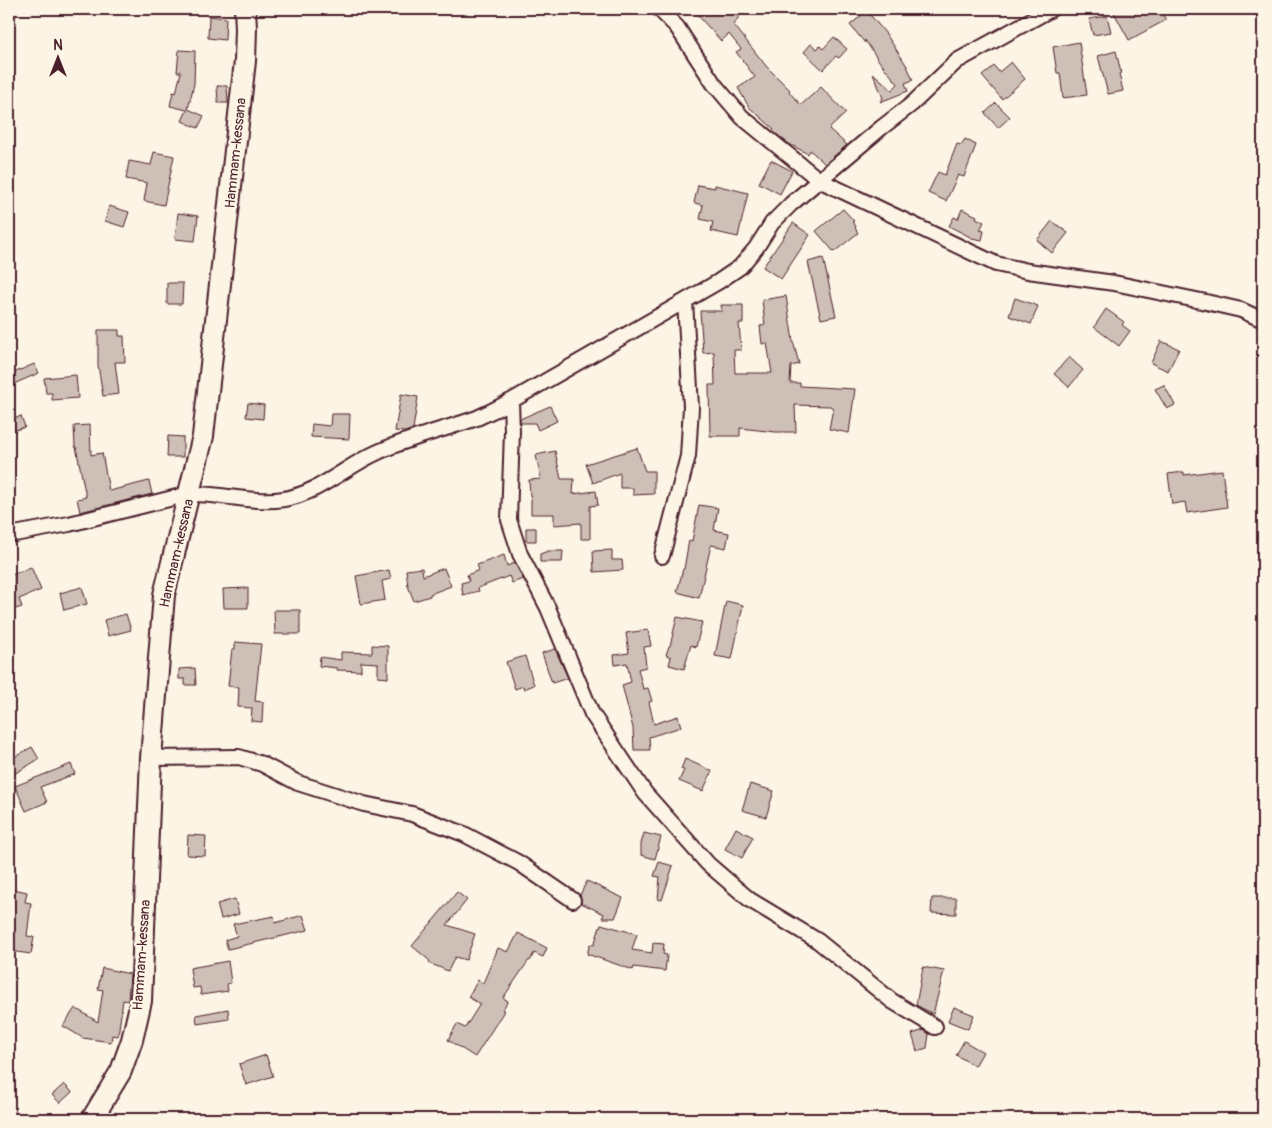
<svg xmlns="http://www.w3.org/2000/svg" width="1272" height="1128" viewBox="0 0 1272 1128" font-family="Pangolin,sans-serif">
	<rect width="100%" height="100%" fill="#fcf5e5"/>
	<filter id="ink" filterUnits="userSpaceOnUse"><feTurbulence type="fractalNoise" baseFrequency=".02" numOctaves="2"/><feDisplacementMap in="SourceGraphic" scale="10" xChannelSelector="R" yChannelSelector="G"/><feConvolveMatrix kernelMatrix="1 2 1 2 8 2 1 2 1" color-interpolation-filters="sRGB"/></filter>
	<g filter="url(#ink)">
		<path fill="#cfc0b7" stroke="#4a1f2b" d="M692 9H743L734 25 766 66 790 90 789 92 801 105 821 87 846 113 829 129 847 145 825 164 810 150 808 154 786 142 772 131 774 129 749 107 738 88 755 77 736 52 741 49 729 34 721 41Z
			M1112 9H1159L1166 20 1129 40Z
			M867 11 886 34 907 66 913 80 905 83 908 91 880 102 883 98 873 73 892 90 898 84 879 61 865 40V43L850 25Z
			M209 16 226 18 225 40 208 38Z
			M1107 16 1111 32 1093 35 1089 19Z
			M834 37 847 49 839 58 836 56 823 70 804 52 811 44 817 49 820 46 823 49Z
			M1079 42 1087 95 1063 98 1060 73H1057L1053 47Z
			M179 50 195 51 194 84 188 109 204 116 198 128 182 121 187 110 170 106 173 92 176 93 181 72H177Z
			M1116 51 1121 73 1119 74 1123 91 1108 94 1098 56Z
			M1011 62 1025 79 1002 99 982 76 994 66 999 72Z
			M217 86H227L228 103H218Z
			M996 103 1010 117 998 128 985 113Z
			M965 139 976 145 964 177 958 175 946 201 928 193 938 172 945 175 957 144 961 145Z
			M154 152 174 156 164 205 144 201 147 183 126 179 129 161 151 165Z
			M771 160 792 171 780 194 759 183Z
			M698 185 715 188V185L748 193 738 237 711 231 713 222 700 219 703 205 694 203Z
			M109 206 129 212 124 227 105 221Z
			M843 209 854 221 852 222 856 226 855 228 858 233 834 252 816 231Z
			M962 209 977 216 976 218 984 222 980 230 984 231 982 240 972 238 949 226 954 217 958 219Z
			M178 213 198 216 195 241 175 239Z
			M1052 221 1068 233 1052 253 1037 240Z
			M793 223 810 235 781 279 763 267Z
			M823 258 836 316 821 319 808 262Z
			M167 283H183L182 304H167Z
			M786 296 793 341 799 364 791 366 790 383H800V386L855 389 849 433 829 429 833 408 830 406 795 405 796 432H776L740 428V436H710L709 385H715L714 352 703 353 700 311H722L721 305H743V323H739L741 350H734L735 373H772L767 343 762 344 760 326 765 325 762 300Z
			M1015 298 1038 306 1031 324 1009 316Z
			M1106 309 1124 322 1122 325 1130 331 1119 346 1094 327Z
			M98 330H119V336H124L125 362H115L119 394 103 396 98 365Z
			M1161 341 1179 349 1168 371 1151 363Z
			M1069 357 1083 370 1069 387 1054 374Z
			M34 364 39 373 9 386V375Z
			M76 375 78 398 52 400V393H46L44 378Z
			M1164 385 1175 405 1167 409 1155 389Z
			M401 394 418 397 413 429 405 432 395 431Z
			M248 403 264 405 263 419 246 417Z
			M550 406 557 421 538 430 535 423H520V419Z
			M331 414H350L349 439 311 437 312 424 330 426Z
			M21 416 25 427 9 432V421Z
			M90 425 91 455 102 453 109 491 149 481 152 494 80 512 77 499 86 497 76 447H75L74 426Z
			M168 436 183 437V457H167Z
			M637 448 645 471H654V494L633 495V488H620V473L593 483 586 464Z
			M555 451 561 479H574L573 494 596 491 598 505 590 506V539H581V523L554 525V514H531V496H530L529 480 541 479 536 455Z
			M1222 470 1227 507 1187 513 1185 502 1172 504 1168 474 1184 472V475Z
			M699 505 718 508 714 530 729 533 726 548 711 545 699 598 677 592 683 569H684L689 540 692 541Z
			M526 528H536V541H526Z
			M612 550V560H622L623 570 594 572 593 551Z
			M548 551H563L562 562H540V554Z
			M504 555 507 566 515 563 523 579 512 583 509 576 478 588 479 591 463 595 461 583 469 581 467 575 479 570 477 565Z
			M31 567 41 590 19 599 22 607 9 611V587L12 586 9 576Z
			M422 568 423 576 444 568 451 586 430 594V596L414 601 408 586 406 570Z
			M389 570 391 579 382 581 385 600 361 604 356 576Z
			M82 587 87 604 64 610 60 593Z
			M248 588V608H224L223 589Z
			M726 601 743 605 732 659 715 656Z
			M274 610H300V634H275Z
			M126 614 131 630 108 636 104 620Z
			M677 617 702 622 696 647 691 645 684 669 669 665 671 657 666 655 669 646H670Z
			M648 630 651 646 644 647 646 667 638 669 643 689 648 688 652 701 649 702 654 724 678 716 681 727 649 737 650 750H634L633 728 622 685 631 682 627 663 615 665 614 655 629 653 626 633Z
			M235 642 261 644 255 701 263 702 262 722 251 721 252 708 238 707 239 687 228 686 232 649H235Z
			M372 645 388 646V678L378 677V663L361 662V671L337 670V668L319 666 320 657 341 660V652L372 653Z
			M555 649 568 678 552 683 542 653Z
			M525 656 534 685 524 689 523 686 515 689 506 662Z
			M195 668 196 685H185V679H179V669Z
			M32 747 39 759 9 777V760Z
			M685 759 712 771 703 791 679 781 684 770 681 769Z
			M71 764 75 774 40 787 47 802 26 811 15 786Z
			M750 784 774 791 766 817 742 810Z
			M736 828 753 837 742 858 725 849Z
			M644 833 661 837 655 859 641 855V844Z
			M188 835 206 836 205 856 187 855Z
			M659 862 673 866 662 900 658 899 660 877 654 876Z
			M587 881 623 898 615 918H602L604 914 581 903 580 895Z
			M9 888 27 892 25 902 31 903 27 936 34 937 31 954 10 951 12 942 9 941Z
			M457 892 467 900 447 925 475 934 466 960 455 957 448 971 429 963 430 961 412 946Z
			M932 898H956V914L931 913Z
			M235 899 239 914 221 919 217 904Z
			M303 915 308 930 228 949 225 940 237 936 233 924 274 916 275 923Z
			M601 924 637 934 632 950 652 953 653 943 664 944 663 954 667 955 665 971 634 967 633 970 587 954 590 944 594 945Z
			M518 933 547 948 543 957 534 953 530 961 529 960 503 998 508 1001 502 1010 504 1011 475 1057 448 1040 457 1024 465 1028 480 1004 468 997 478 980 483 983 498 948 508 952Z
			M228 961 231 983 227 984 228 991 201 995 200 987 193 988 190 968Z
			M923 967 944 971 933 1014 916 1005Z
			M102 968 130 974 128 1001 123 1000 118 1036 112 1035 111 1042 83 1038 63 1026 75 1008 98 1022 103 990 98 989Z
			M954 1007 974 1015 968 1029 948 1021Z
			M228 1009 229 1019 197 1024 196 1015Z
			M924 1030 929 1034 927 1048 917 1051 912 1034Z
			M964 1041 983 1052 975 1066 956 1055Z
			M266 1055 273 1076 246 1085 239 1064Z
			M64 1084 72 1092 60 1103 52 1095Z"/>
		<g fill="none" stroke-linecap="round" stroke-linejoin="round">
			<g stroke="#4a1f2b" stroke-width="18">
				<path id="street" d="M659 9 677 27 714 84 742 117 819 180 996 264 1028 271 1114 283 1206 302 1241 310 1263 320
					M511 401 512 431 509 520 520 554 548 608 592 714 645 793 708 864 750 900 818 941 892 1001 935 1027
					M9 535 69 524 189 494C221 493 253 504 284 499 319 493 345 467 376 453 408 438 443 430 477 418 488 413 500 407 511 401L718 282 740 267 756 248 772 223 791 204 881 128 912 104 957 61 1051 9
					M662 556 688 456 691 407 685 301
					M151 758 239 757 262 764 298 783 364 804 412 814 464 834 519 863 573 900"/>
			</g>
			<g stroke="#4a1f2b" stroke-width="24">
				<path id="secondary" d="M92 1119 121 1071 132 1040 141 1001 151 758 164 595 203 436 245 61 246 28 245 9"/>
			</g>
			<use href="#street" stroke="#fcf5e5" stroke-width="14"/>
			<use href="#secondary" stroke="#fcf5e5" stroke-width="20"/>
		</g>
	</g>
	<g text-anchor="middle" stroke-width="5" stroke-linejoin="round" paint-order="stroke">
		<g font-size="14" fill="#4a1f2b" stroke="#fcf5e5">
			<text transform="translate(235 153) rotate(-84)" y="5">Hammam-kessana</text>
			<text transform="translate(176 553) rotate(-77)" y="5">Hammam-kessana</text>
			<text transform="translate(141 955) rotate(-86)" y="5">Hammam-kessana</text>
		</g>
	</g>
	<rect width="1272" height="1128" fill="none" stroke="#fcf5e5" stroke-width="30"/>
	<rect x="15" y="15" width="1242" height="1098" fill="none" stroke="#4a1f2b" stroke-width="2" filter="url(#ink)"/>
	<g transform="translate(58 58)" stroke="#fcf5e5" stroke-width="4" paint-order="stroke">
	<path d="M0-4L9 19L0 12L-9 19Z" fill="#4a1f2b"/>
	<text y="-8" font-size="14" font-weight="bold" text-anchor="middle" fill="#4a1f2b">N</text>
	</g>
</svg>
